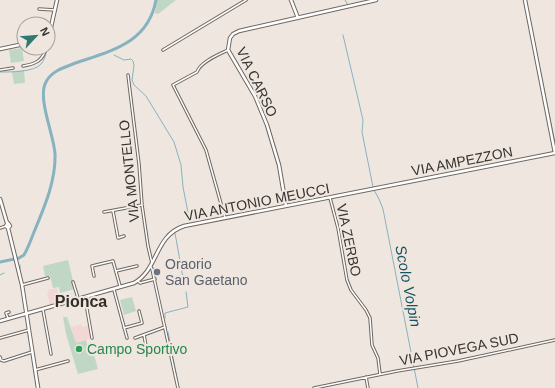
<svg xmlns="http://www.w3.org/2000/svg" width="555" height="388" viewBox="0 0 555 388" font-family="Helvetica,sans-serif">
	<rect width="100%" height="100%" fill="#efe6df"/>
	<path fill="#f2d7d5" d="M57 288 60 303 50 306 47 294 48 293V290Z
		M81 324 82 327 89 325 91 338 76 343 71 327Z"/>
	<path fill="#c0d7c5" d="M157 0H176L158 14 155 13Z
		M22 48 24 61 11 63 9 50Z
		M24 70 25 83 14 84 12 72Z
		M68 260 73 281H72L75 289 60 293 59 287 53 288 50 276H45L43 266Z
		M132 297 136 311 124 315 120 300Z
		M63 317H67L76 343 86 340 90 356 94 355 98 369 78 374 66 334Z"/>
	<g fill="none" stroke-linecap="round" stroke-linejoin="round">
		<path stroke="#87b3c0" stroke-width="1" d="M345 0 348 5
			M526 0 555 143
			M343 35 363 120 362 132 373 187
			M48 43 49 39
			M111 51H112
			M114 55 124 60 131 59 133 61 134 65 132 80 134 85 146 96 174 142 181 165 183 187 190 223 174 229
			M0 72C10 72 35 72 41 64 45 60 46 53 47 48
			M374 190 379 199 383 209 418 388
			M175 233 183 278
			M18 258 19 259
			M20 265V270
			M0 275 4 273
			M165 318V313L188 307 186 292
			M168 332 179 388
			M33 348 36 367
			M37 373 40 388"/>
		<path stroke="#87b3c0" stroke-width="3" d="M0 262 19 258 24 255C28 248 31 240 34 232 44 208 56 181 55 154 54 135 37 98 46 82 51 72 62 68 73 64 110 51 148 44 156 0"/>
		<g stroke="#6e6761" stroke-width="3.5">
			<path id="street" d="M39 9 55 10
				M48 35V39
				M163 50 246 0
				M23 66C35 64 43 61 46 48
				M0 70 13 68
				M128 75 139 164 142 205 148 246 152 263
				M330 198 338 228 347 280 351 290 366 310 370 318 372 345 378 358 380 374
				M113 211 118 238 124 236
				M104 212 142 205
				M225 218 206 150 173 85 197 72C200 62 220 54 228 50
				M0 228 6 226
				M151 267 152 269 178 388
				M116 271 137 266
				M94 276 92 266 113 261 120 286
				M138 281 140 283 155 279
				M73 282 78 298
				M22 285 48 278
				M114 290 127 338
				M85 298 92 338
				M43 310 51 354
				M8 318 6 313 9 312
				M124 328 142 323 139 311
				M144 335 146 346
				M0 338 29 330
				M135 338 165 327
				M0 357 1 360 4 361 32 352
				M35 370 68 361
				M366 377 368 388
				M314 388 397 371 458 361 555 340"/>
		</g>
		<g stroke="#6e6761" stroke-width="4.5">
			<path id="secondary" d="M291 0 298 18
				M525 0 555 153
				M48 33 51 27 57 0
				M0 49 24 44
				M0 199 7 223
				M286 206 279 165 267 125 255 96 228 50 230 38 233 34 239 31 376 0
				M8 228 10 226 8 223 6 226 8 228 22 285 38 388
				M0 321 134 283C159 269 154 236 184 226L555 153"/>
		</g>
		<use href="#street" stroke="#fff" stroke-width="1.5"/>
		<use href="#secondary" stroke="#fff" stroke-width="2.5"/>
	</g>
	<circle fill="#6b7280" stroke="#efe6df" stroke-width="1.5" cx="157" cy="272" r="4"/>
	<circle fill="#2e9e5b" stroke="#efe6df" stroke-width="1.5" cx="79" cy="349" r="4"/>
	<g text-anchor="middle" stroke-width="4" stroke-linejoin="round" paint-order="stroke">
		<g font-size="14" fill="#373431" stroke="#efe6df">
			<text transform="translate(257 82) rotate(64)" y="5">VIA CARSO</text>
			<text transform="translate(462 161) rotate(-11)" y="5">VIA AMPEZZON</text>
			<text transform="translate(129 171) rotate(-96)" y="5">VIA MONTELLO</text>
			<text transform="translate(257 202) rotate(-11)" y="5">VIA ANTONIO MEUCCI</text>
			<text transform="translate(349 240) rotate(78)" y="5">VIA ZERBO</text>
			<text transform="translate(459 349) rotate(-11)" y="5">VIA PIOVEGA SUD</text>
		</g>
		<g font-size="14" fill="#5b616d" stroke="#efe6df" text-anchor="start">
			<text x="165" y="269">Oraorio<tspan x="165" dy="16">San Gaetano</tspan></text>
		</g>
		<g font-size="14" fill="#27864d" stroke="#efe6df" text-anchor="start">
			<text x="87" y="354">Campo Sportivo</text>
		</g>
		<g font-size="15" font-style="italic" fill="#175361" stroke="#efe6df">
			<text transform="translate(408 286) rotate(79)" y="5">Scolo Volpin</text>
		</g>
		<g font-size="16" font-weight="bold" fill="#332d28" stroke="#efe6df">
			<text x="81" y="307">Pionca</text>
		</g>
	</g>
	<g transform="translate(36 36) rotate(64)"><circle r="19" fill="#efe6df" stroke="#a59f99"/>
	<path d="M0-3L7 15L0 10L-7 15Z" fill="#317870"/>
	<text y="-6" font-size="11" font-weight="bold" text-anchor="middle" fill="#373431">N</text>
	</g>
</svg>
